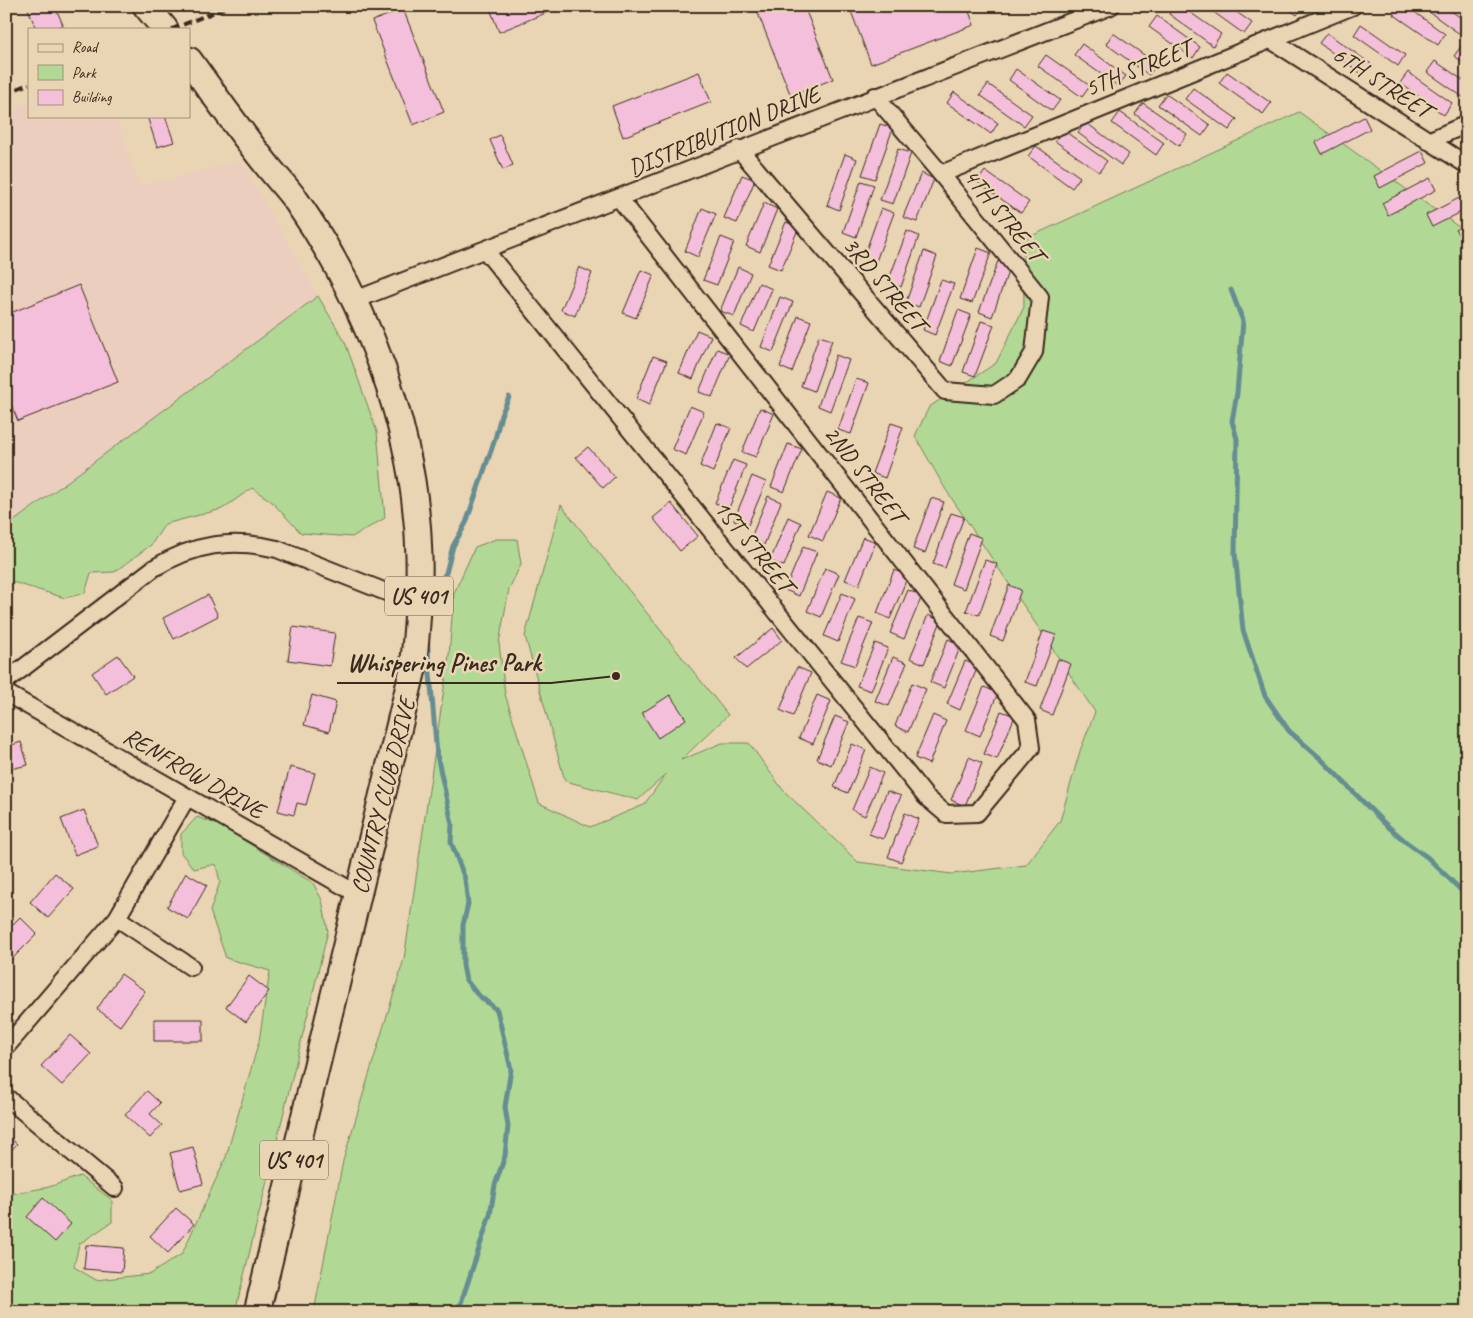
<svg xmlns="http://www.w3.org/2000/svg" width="1473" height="1318" viewBox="0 0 1473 1318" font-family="Caveat,sans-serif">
	<rect width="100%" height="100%" fill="#e9d5b3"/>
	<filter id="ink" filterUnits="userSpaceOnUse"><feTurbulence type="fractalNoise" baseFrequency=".02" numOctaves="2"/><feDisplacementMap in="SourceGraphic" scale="10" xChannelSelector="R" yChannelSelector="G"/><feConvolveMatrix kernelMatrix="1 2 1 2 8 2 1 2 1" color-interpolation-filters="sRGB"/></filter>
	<g filter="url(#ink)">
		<path fill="#eccebf" d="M29 102V116H115L141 186 241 160 318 296 6 527V112Z"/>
		<path fill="#b1d995" stroke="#76825a" d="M1299 112 1467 233V1312H314L343 1161 404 959 449 655 454 593 475 547 496 539H517L521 564 509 589 499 643 505 694 539 803 590 827 644 805 666 774 638 800 565 781 525 636 561 505 728 715 681 760 722 743H749L783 790 858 862 952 874 1026 865 1060 821 1080 751 1095 712 946 490 915 436 929 407 996 363 1024 307 1023 240Z
			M318 296 345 342 377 432 385 518 352 537 301 533 271 501 252 488 222 509 165 524 151 545 114 572 91 573 85 593 65 598 6 580V527Z
			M197 817 219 825 313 883 322 900 328 931 235 1312H6V1195L49 1187 80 1176 112 1200V1222L79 1244 74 1267 96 1280 150 1274 182 1254 226 1157 259 1041 270 971 226 958 210 911 220 882 216 864 194 869 181 853V834Z"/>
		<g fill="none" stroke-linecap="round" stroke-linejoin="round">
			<path stroke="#658d92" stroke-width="5" d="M1231 290 1243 321 1237 393 1232 421 1237 439 1235 553 1243 630 1265 696 1289 731 1321 759 1383 822 1406 842 1427 857 1467 896
				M427 601 446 573 453 546 466 523 495 439 501 415 509 397
				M427 639 437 755 452 824 451 842 465 879 468 904 463 925V965L466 980 477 994 497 1010 511 1069 505 1107 508 1126 505 1156 495 1185 490 1215 458 1312"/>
		</g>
		<path fill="#f4bfda" stroke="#3b2a1e" d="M27 6H55L63 25 54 29H36Z
			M489 6H563L499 32Z
			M755 6H804L833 79 791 96Z
			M849 6H967L974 25 871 64Z
			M1175 6H1181L1221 34 1213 46 1169 14Z
			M1205 6H1228L1252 23 1244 34Z
			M1284 6H1303L1297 15Z
			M1399 6H1406L1445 34 1438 45 1393 14Z
			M1421 6H1444L1467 22V27L1461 35Z
			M403 9 444 112 413 125 372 21Z
			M1157 16 1200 47 1193 58 1149 27Z
			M1361 24 1405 55 1398 66 1354 35Z
			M1113 33 1157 64 1149 75 1106 44Z
			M1327 33 1371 64 1363 75 1319 43Z
			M1082 44 1126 76 1118 86 1074 55Z
			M1462 45 1467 49V65L1454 56Z
			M1046 55 1090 86 1082 97 1038 66Z
			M1435 61 1467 83V100L1427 72Z
			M1016 69 1060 100 1052 111 1009 80Z
			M699 72 711 102 623 137 612 106Z
			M1227 72 1271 103 1263 114 1219 83Z
			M1408 72 1452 103 1444 115 1400 83Z
			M988 84 1032 115 1024 126 980 95Z
			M1193 88 1237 119 1229 130 1185 99Z
			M954 92 998 123 991 134 947 103Z
			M1166 94 1210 125 1202 136 1158 105Z
			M1143 103 1187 134 1179 146 1135 114Z
			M1120 112 1164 143 1156 155 1112 123Z
			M147 116H165L174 142 157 147Z
			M1364 117 1370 129 1322 154 1316 142Z
			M1085 122 1129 154 1121 165 1078 133Z
			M880 124 893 128 875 179 862 175Z
			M1063 130 1107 161 1099 172 1055 141Z
			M500 135 513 165 503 170 490 140Z
			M1036 146 1080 177 1072 188 1028 156Z
			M898 149 911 153 893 204 880 200Z
			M1422 151 1428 163 1380 188 1374 176Z
			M845 154 857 159 839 210 827 205Z
			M985 171 1029 202 1021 213 977 182Z
			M921 173 934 179 917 222 903 217Z
			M742 175 755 180 737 223 724 218Z
			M1430 178 1436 190 1388 215 1382 203Z
			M861 181 874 185 856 237 843 232Z
			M1467 194V209L1432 227 1426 215Z
			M764 203 777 209 760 252 746 246Z
			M702 208 716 214 698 257 685 251Z
			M881 208 894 213 875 264 863 259Z
			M786 222 799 227 781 270 768 265Z
			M1467 224V239L1462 242 1456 230Z
			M907 231 919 236 901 287 888 282Z
			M721 237 734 242 717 285 703 280Z
			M978 248 991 253 972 303 960 299Z
			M924 251 937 256 919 307 906 302Z
			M998 261 1010 266 992 317 979 312Z
			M579 267 592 273 575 316 561 310Z
			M738 267 751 273 734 316 720 311Z
			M641 270 654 275 636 318 623 313Z
			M941 280 954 284 935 335 923 330Z
			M759 283 772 289 754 332 741 326Z
			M79 285 118 382 18 421 11 404 6 406V311L8 314Z
			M780 297 793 302 773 352 761 347Z
			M958 310 971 315 952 366 940 361Z
			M798 316 811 321 792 372 780 367Z
			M981 321 994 325 975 376 963 372Z
			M697 330 711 336 693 379 679 373Z
			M819 336 832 340 814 391 801 386Z
			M717 349 730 354 712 397 699 392Z
			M836 355 849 360 830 411 818 406Z
			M653 356 667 361 649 405 636 399Z
			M856 379 869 383 851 434 838 430Z
			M690 406 704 412 686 455 672 449Z
			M760 408 774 414 756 457 742 452Z
			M717 423 731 428 713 472 700 466Z
			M891 423 903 427 885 478 872 473Z
			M788 444 802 449 784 492 771 487Z
			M588 447 615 477 603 488 576 457Z
			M733 460 746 465 729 508 715 503Z
			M752 476 766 482 748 525 734 520Z
			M827 492 841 498 823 541 809 535Z
			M768 496 781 502 764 545 750 540Z
			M931 498 944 502 925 553 913 549Z
			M671 503 698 536 680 551 653 518Z
			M951 513 964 517 945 568 933 564Z
			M788 517 801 523 784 566 770 561Z
			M969 533 982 538 964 589 951 584Z
			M863 537 876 542 859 585 845 580Z
			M803 547 817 552 799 596 785 590Z
			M985 560 997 564 979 615 966 611Z
			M825 568 839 574 821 617 807 611Z
			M894 570 908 576 890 619 877 613Z
			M1009 585 1021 590 1003 641 990 636Z
			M908 590 922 596 904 639 890 633Z
			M842 593 855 599 838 642 824 636Z
			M208 595 218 616 174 639 163 618Z
			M928 615 941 621 924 664 910 658Z
			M859 618 873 623 855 666 841 661Z
			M293 627 335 633 330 666 288 660Z
			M773 628 782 640 746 669 736 658Z
			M1043 631 1056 635 1037 686 1025 682Z
			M948 639 961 645 944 688 930 682Z
			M875 643 888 648 871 691 857 686Z
			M118 655 133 676 106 694 92 673Z
			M893 657 907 663 889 706 875 701Z
			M1058 659 1071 664 1052 715 1040 710Z
			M965 661 978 666 960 710 947 704Z
			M797 667 811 673 793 716 780 710Z
			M912 683 926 689 908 732 895 726Z
			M984 687 998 693 980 736 966 730Z
			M312 695 336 702 329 732 304 725Z
			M670 695 686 719 658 738 642 713Z
			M817 695 831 701 813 744 799 738Z
			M1001 711 1015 716 997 759 984 754Z
			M933 715 946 721 929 764 915 758Z
			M835 716 849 722 831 765 817 759Z
			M21 742 28 765 6 770V747Z
			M852 744 866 750 848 793 834 787Z
			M969 757 982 763 965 806 951 800Z
			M290 767 315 773 306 805 297 803 294 815 278 811Z
			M870 767 883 773 865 816 852 810Z
			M887 791 901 796 883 839 869 834Z
			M84 810 98 846 75 855 61 819Z
			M905 813 919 819 901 862 888 857Z
			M55 873 74 889 48 918 30 902Z
			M186 873 207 885 188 919 167 907Z
			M20 917 37 934 10 961 6 957V931Z
			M121 974 145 991 120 1026 97 1009Z
			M249 976 269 991 246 1022 226 1007Z
			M154 1019H203V1041H154Z
			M70 1035 91 1054 62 1085 41 1066Z
			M147 1091 160 1103 150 1114 162 1125 150 1138 125 1115Z
			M6 1135 17 1144 6 1156Z
			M193 1147 203 1184 180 1190 170 1153Z
			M43 1198 71 1224 55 1242 27 1217Z
			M176 1208 194 1224 168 1253 150 1236Z
			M86 1245 124 1248 122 1272 84 1269Z"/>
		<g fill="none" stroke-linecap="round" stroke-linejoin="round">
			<g stroke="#3b2a1e" stroke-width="20">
				<path id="minor" d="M1271 40 1467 165
					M1428 141 1467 124
					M739 149 945 391 994 395 1018 379 1034 352 1040 297 941 174 875 96
					M941 174 1353 6
					M485 250 926 797 946 814 977 813 1031 748 1027 720 619 198
					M355 300 1111 6
					M6 681 154 568C194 544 231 538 277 549L419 605
					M6 693 359 895
					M117 918 191 967
					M6 1047 117 918 187 797
					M6 1097 115 1188"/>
			</g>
			<g stroke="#3b2a1e" stroke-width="29">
				<path id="primary" d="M146 6 165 29
					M189 60C214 95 239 130 266 164 276 177 288 189 297 202 368 304 416 431 419 556 420 594 417 631 413 669L257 1312"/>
			</g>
			<use href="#minor" stroke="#e9d5b3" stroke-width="16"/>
			<use href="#primary" stroke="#e9d5b3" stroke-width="25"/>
			<path stroke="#3b2a1e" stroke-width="4" stroke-dasharray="8 4" stroke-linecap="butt" d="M172 29 230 6
				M6 93 29 84"/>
		</g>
	</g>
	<g text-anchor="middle" stroke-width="5" stroke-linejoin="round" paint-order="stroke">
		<g fill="#e9d5b3" stroke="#6f5d4b" stroke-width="1">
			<rect x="385" y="576.5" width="68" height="39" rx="4"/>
			<rect x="260" y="1140.5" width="68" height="39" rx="4"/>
		</g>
		<g font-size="22" font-weight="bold" fill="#3b2a1e">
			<text x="419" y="604">US 401</text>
			<text x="294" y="1168">US 401</text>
		</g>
		<g font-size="24" fill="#3b2a1e" stroke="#e9d5b3">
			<text transform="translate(1138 68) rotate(-22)" y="8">5TH STREET</text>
			<text transform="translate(1382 82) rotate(33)" y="8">6TH STREET</text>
			<text transform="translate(724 131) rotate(-22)" y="8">DISTRIBUTION DRIVE</text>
			<text transform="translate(1004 215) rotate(51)" y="8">4TH STREET</text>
			<text transform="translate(885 284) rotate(50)" y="8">3RD STREET</text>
			<text transform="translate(865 474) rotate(52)" y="8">2ND STREET</text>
			<text transform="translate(754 546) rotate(51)" y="8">1ST STREET</text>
			<text transform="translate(194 773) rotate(30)" y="8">RENFROW DRIVE</text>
			<text transform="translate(383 796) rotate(-76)" y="8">COUNTRY CLUB DRIVE</text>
		</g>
	</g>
	<path fill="none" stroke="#3b2a1e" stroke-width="2" d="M616 676L551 683H337"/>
	<circle fill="#3b2a1e" stroke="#e9d5b3" stroke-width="2" cx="616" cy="676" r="5"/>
	<g font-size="25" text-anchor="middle" font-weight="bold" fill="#3b2a1e" stroke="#e9d5b3" stroke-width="5" stroke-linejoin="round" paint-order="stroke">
		<text x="444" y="671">Whispering Pines Park</text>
	</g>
	<rect width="1473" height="1318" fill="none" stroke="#e9d5b3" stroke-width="25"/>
	<rect x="12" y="12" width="1448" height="1293" fill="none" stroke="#3b2a1e" stroke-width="2" filter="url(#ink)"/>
	<rect x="28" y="28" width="162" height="90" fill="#e9d5b3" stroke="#a39177"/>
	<rect x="38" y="44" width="25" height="8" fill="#e9d5b3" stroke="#a39177"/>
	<text x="72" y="52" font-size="15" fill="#3b2a1e">Road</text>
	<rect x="38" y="65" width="25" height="15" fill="#b1d995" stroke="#a39177"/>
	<text x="72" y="78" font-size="15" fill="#3b2a1e">Park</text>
	<rect x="38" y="90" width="25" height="15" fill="#f4bfda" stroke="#a39177"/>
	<text x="72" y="102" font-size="15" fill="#3b2a1e">Building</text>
</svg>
